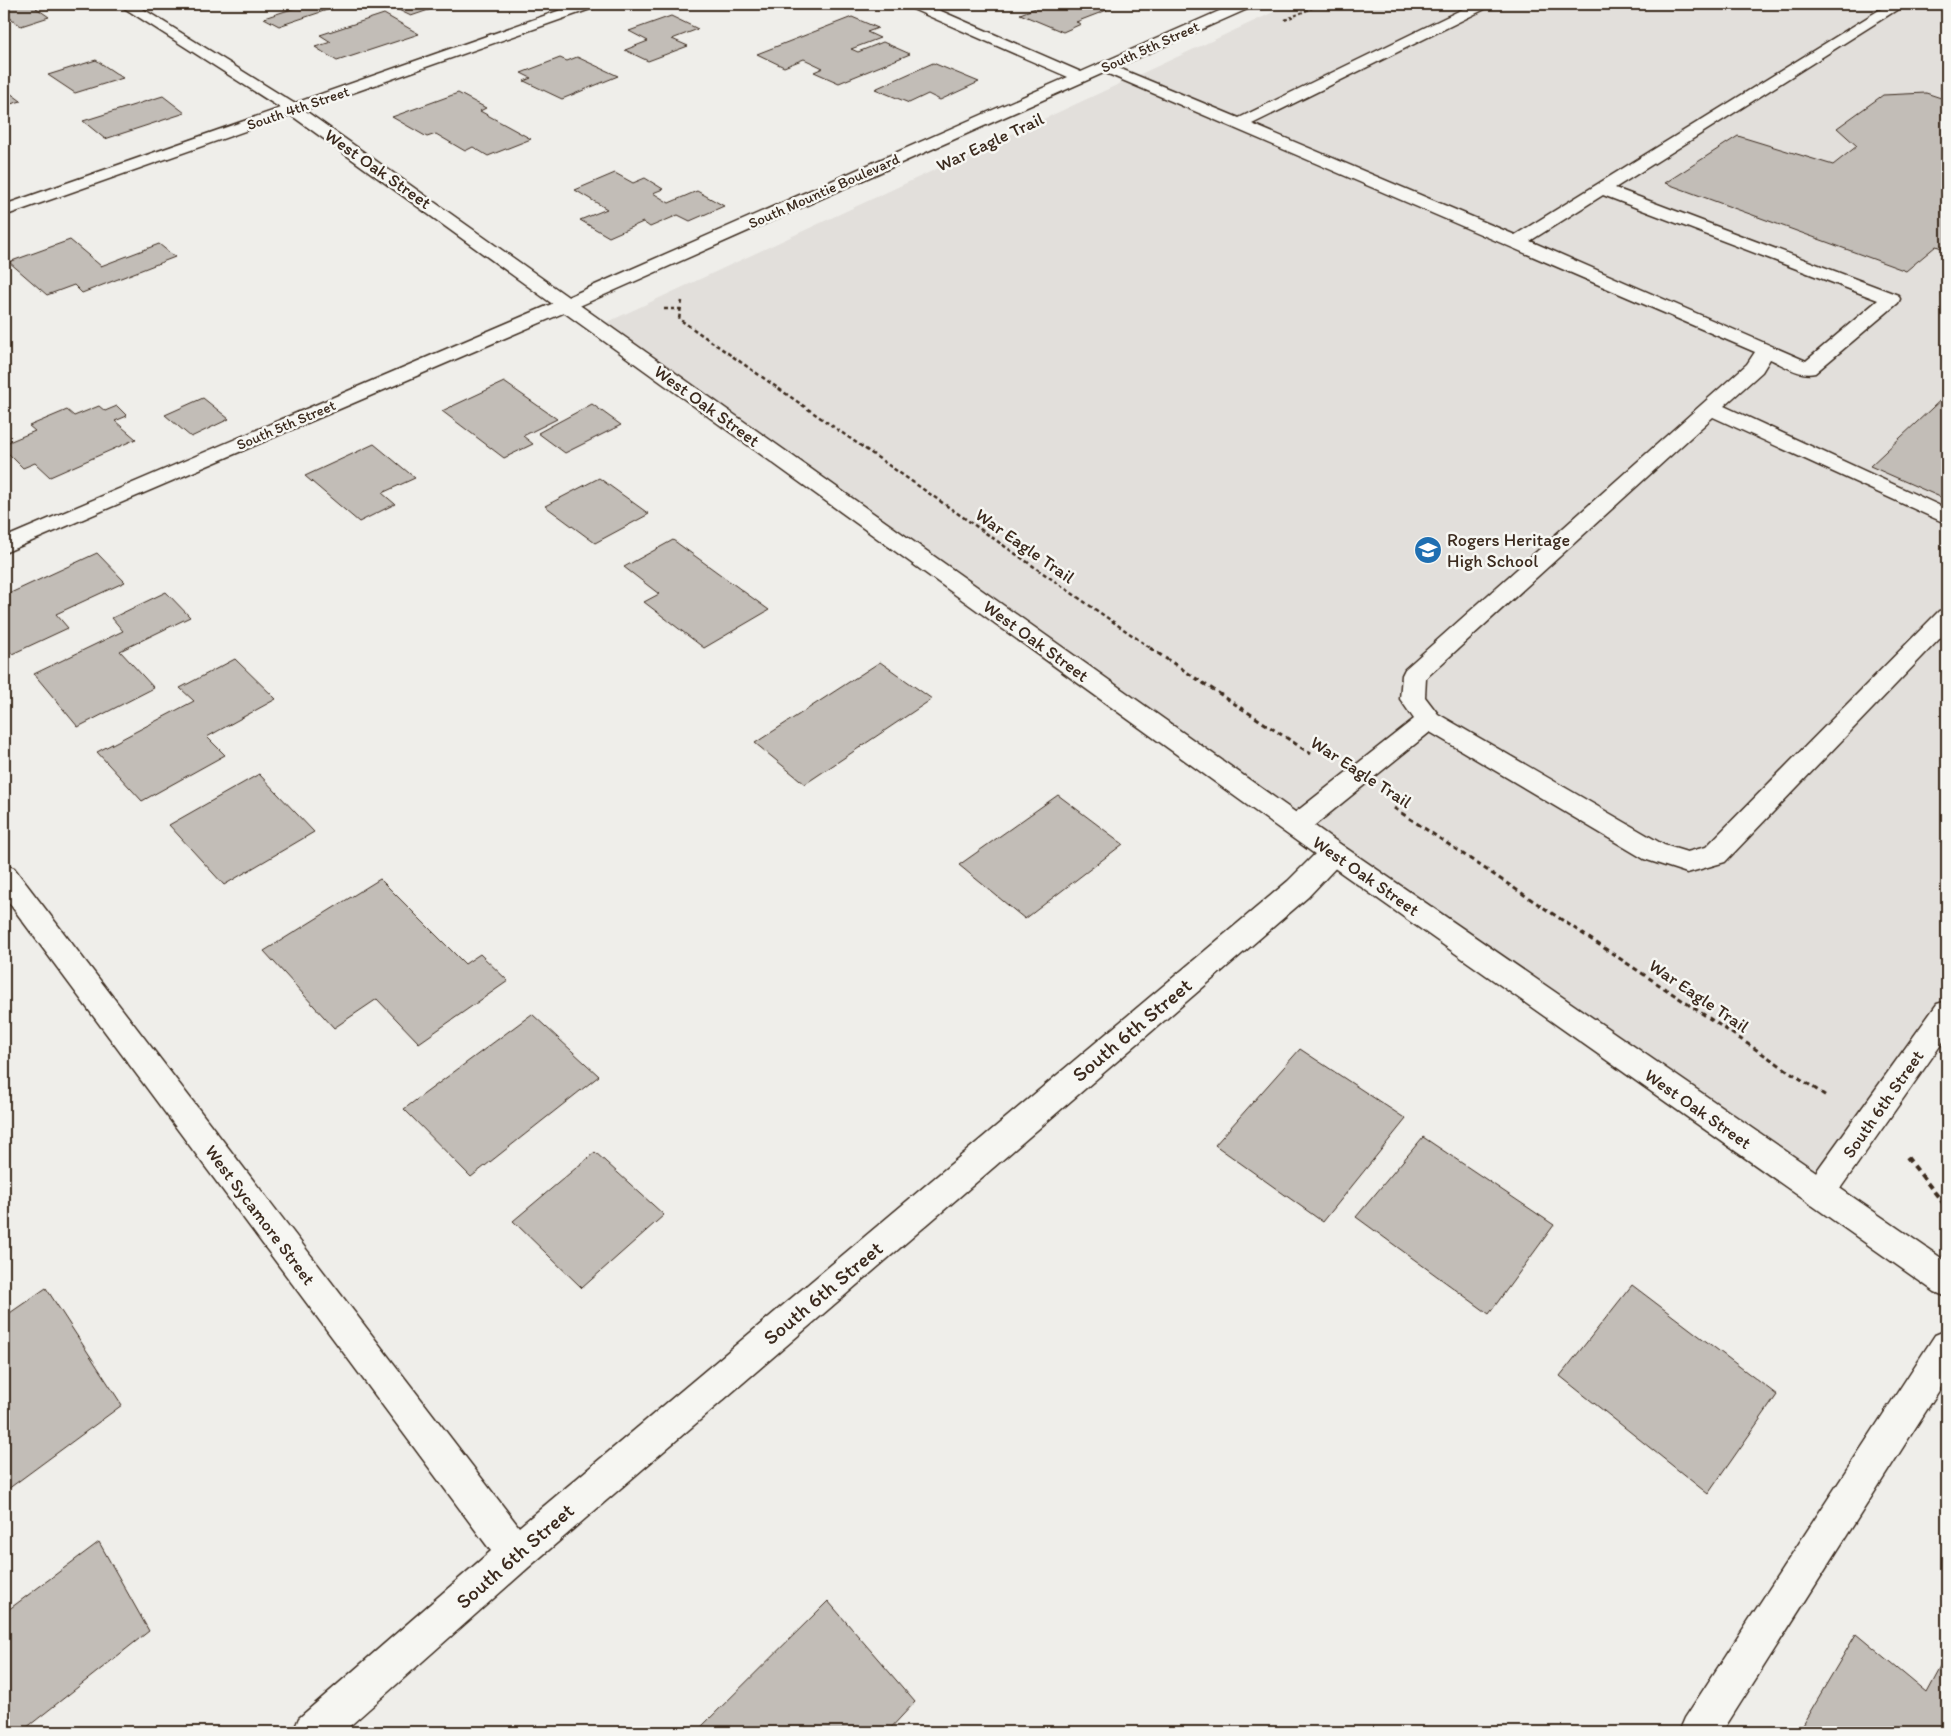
<svg xmlns="http://www.w3.org/2000/svg" width="1951" height="1736" viewBox="0 0 1951 1736" font-family="Itim,sans-serif">
	<rect width="100%" height="100%" fill="#efeeea"/>
	<filter id="ink" filterUnits="userSpaceOnUse"><feTurbulence type="fractalNoise" baseFrequency=".02" numOctaves="2"/><feDisplacementMap in="SourceGraphic" scale="10" xChannelSelector="R" yChannelSelector="G"/><feConvolveMatrix kernelMatrix="1 2 1 2 8 2 1 2 1" color-interpolation-filters="sRGB"/></filter>
	<g filter="url(#ink)">
		<path fill="#e2dfdb" d="M1291 4H1947V1014L1819 1193 597 327Z"/>
		<path fill="#c2bdb7" stroke="#3b2a1e" d="M4 4H51L36 8 49 17 21 26 8 16 4 18Z
			M307 4H345L279 26 264 18Z
			M386 4H440L443 5 411 16Z
			M1046 4H1093L1107 10 1076 22 1081 24 1063 32 1020 14Z
			M384 14 419 34 337 61 315 47 331 42 320 35Z
			M671 16 698 29 672 39 688 46 648 61 625 50 648 41 629 31Z
			M852 17 878 28 867 32 880 38 851 49 858 52 883 42 910 54 839 83 814 72 823 68 804 59 784 67 757 54Z
			M1943 38H1947V92L1941 90Z
			M577 57 618 76 562 99 524 81 531 78 521 73 560 58 567 61Z
			M96 60 123 78 75 93 48 75Z
			M933 63 979 82 940 100 928 94 909 103 875 89Z
			M6 90 21 101 4 106V91Z
			M458 93 486 108 480 111 531 139 488 156 473 147 465 151 436 134 427 137 392 117Z
			M1926 93 1947 100V250L1936 246 1906 271 1665 183 1738 136 1833 165 1857 146 1837 128 1883 95Z
			M163 96 185 113 105 139 83 121Z
			M615 173 633 183 645 178 663 189 653 193 669 203 697 191 724 206 690 221 678 215 650 227 643 222 609 237 580 220 607 209 575 190Z
			M70 240 101 266 159 244 175 257 82 293 74 285 47 295 9 262Z
			M504 382 557 419 523 436 533 444 504 458 442 411Z
			M1947 394V500L1870 466Z
			M203 398 229 419 191 437 165 415Z
			M592 404 621 425 565 453 538 433Z
			M99 406 105 411 117 406 127 416 115 421 136 439 50 477 35 463 23 468 4 449V444L35 431 29 426 67 410 74 416Z
			M374 444 415 478 382 493 395 504 359 522 305 476Z
			M599 478 649 514 595 543 545 506Z
			M673 540 769 610 704 648 644 602 659 594 624 567Z
			M97 553 125 582 56 614 68 628 12 654 4 644V596Z
			M166 592 190 617 120 651 154 688 78 727 34 674 123 631 112 618Z
			M235 659 276 699 207 737 225 755 142 801 97 752 194 701 180 688Z
			M880 662 932 699 805 784 755 743Z
			M259 774 314 832 224 885 169 825Z
			M1058 795 1123 844 1025 919 959 865Z
			M380 879 465 964 480 954 508 981 419 1043 377 999 334 1028 264 951Z
			M532 1014 599 1076 471 1177 404 1109Z
			M1300 1049 1406 1119 1323 1222 1215 1145Z
			M1423 1137 1554 1225 1489 1314 1356 1217Z
			M595 1152 664 1215 582 1288 513 1221Z
			M1632 1285 1777 1395 1708 1494 1560 1376Z
			M46 1288 122 1405 4 1492V1317Z
			M99 1542 149 1631 21 1732H4V1613Z
			M828 1601 915 1702 887 1732H696Z
			M1856 1634 1927 1693 1947 1656V1732H1798Z"/>
		<g fill="none" stroke-linecap="round" stroke-linejoin="round">
			<g stroke="#3b2a1e" stroke-width="3">
				<path id="service" d="M1473 4H1491L1489 7 1252 124 1515 235 1889 4H1906L1615 188 1898 295 1900 299 1898 303 1815 373C1800 377 1784 365 1770 359L1762 372 1724 406 1947 509V524L1713 417 1426 678 1425 697 1438 714 1664 845 1687 852 1706 847 1939 611 1947 609V631L1725 862 1687 873 1644 859 1430 732 1305 833 1296 836 1287 833 1283 826 1287 819 1414 719 1400 699 1402 675 1405 669 1747 364 1755 352 1099 70 1096 67 1099 64H1109L1239 118ZM1603 195 1878 300 1806 361 1530 241Z
					M1947 1330V1378L1722 1732H1679L1685 1718 1935 1335Z"/>
			</g>
			<g stroke="#3b2a1e" stroke-width="3">
				<path id="minor" d="M578 4H598L596 7 4 216V205Z
					M906 4H925L1081 72 1235 4H1254L1252 7 575 308 4 553V538L561 300 1068 77 908 7Z
					M1333 843 1343 846 1347 853 1343 860 1308 897 529 1567 343 1732H293L299 1718 491 1551 4 896V865L14 868 519 1527 1288 881 1323 846Z
					M1947 1001V1036L1830 1203 1819 1208 1808 1203 1803 1193 1808 1183 1937 1004Z"/>
			</g>
			<g stroke="#3b2a1e" stroke-width="3">
				<path id="tertiary" d="M118 4H135L300 107 1343 846 1947 1262V1297L1935 1292 1323 860 288 113Z"/>
			</g>
			<path stroke="#3b2a1e" stroke-width="2" stroke-dasharray="3 2.5" stroke-linecap="butt" d="M1285 20 1321 4"/>
			<path stroke="#3b2a1e" stroke-width="2.5" stroke-dasharray="4 3" stroke-linecap="butt" d="M682 301 679 319 1152 649
				M664 309H681"/>
			<path stroke="#3b2a1e" stroke-width="3" stroke-dasharray="5 4" stroke-linecap="butt" d="M1150 648 1311 754
				M1394 808 1826 1096"/>
			<path stroke="#3b2a1e" stroke-width="4" stroke-dasharray="6 5" stroke-linecap="butt" d="M1907 1157 1947 1208"/>
			<use href="#service" fill="#f6f6f2" fill-rule="evenodd"/>
			<use href="#minor" fill="#f6f6f2" fill-rule="evenodd"/>
			<use href="#tertiary" fill="#f6f6f2" fill-rule="evenodd"/>
		</g>
	</g>
	<defs>
		<g id="school-disc" transform="scale(1.4375)"><circle r="9.5" fill="#1f6fb2" stroke="#f6f6f2"/><path d="M0-5L7-2L0 1L-7-2ZM-4 1L0 2.5L4 1V4Q0 6-4 4Z" fill="#fff"/></g>
	</defs>
	<g fill-rule="evenodd">
		<use href="#school-disc" x="1428" y="550"/>
	</g>
	<g text-anchor="middle" stroke-width="5" stroke-linejoin="round" paint-order="stroke">
		<g font-size="15" fill="#3b2a1e" stroke="#f6f6f2">
			<text transform="translate(1150 47) rotate(-24)" y="5">South 5th Street</text>
			<text transform="translate(298 108) rotate(-19)" y="5">South 4th Street</text>
			<text transform="translate(824 191) rotate(-24)" y="5">South Mountie Boulevard</text>
			<text transform="translate(286 425) rotate(-23)" y="5">South 5th Street</text>
		</g>
		<g font-size="18" fill="#3b2a1e" stroke="#f6f6f2">
			<text transform="translate(990 142) rotate(-25)" y="6">War Eagle Trail</text>
			<text transform="translate(378 169) rotate(35)" y="6">West Oak Street</text>
			<text transform="translate(707 406) rotate(36)" y="6">West Oak Street</text>
			<text transform="translate(1025 546) rotate(35)" y="6">War Eagle Trail</text>
			<text transform="translate(1036 641) rotate(36)" y="6">West Oak Street</text>
			<text transform="translate(1361 772) rotate(33)" y="6">War Eagle Trail</text>
			<text transform="translate(1366 876) rotate(35)" y="6">West Oak Street</text>
			<text transform="translate(1699 996) rotate(34)" y="6">War Eagle Trail</text>
			<text transform="translate(1883 1104) rotate(-55)" y="6">South 6th Street</text>
			<text transform="translate(1698 1109) rotate(35)" y="6">West Oak Street</text>
			<text transform="translate(260 1215) rotate(53)" y="6">West Sycamore Street</text>
		</g>
		<g font-size="18" fill="#3b2a1e" stroke="#f6f6f2" text-anchor="start">
			<text x="1447" y="546">Rogers Heritage<tspan x="1447" dy="21">High School</tspan></text>
		</g>
		<g font-size="21" fill="#3b2a1e" stroke="#f6f6f2">
			<text transform="translate(1132 1030) rotate(-40)" y="7">South 6th Street</text>
			<text transform="translate(823 1293) rotate(-40)" y="7">South 6th Street</text>
			<text transform="translate(515 1556) rotate(-41)" y="7">South 6th Street</text>
		</g>
	</g>
	<rect width="1951" height="1736" fill="none" stroke="#f6f6f2" stroke-width="20"/>
	<rect x="10" y="10" width="1931" height="1716" fill="none" stroke="#3b2a1e" stroke-width="2" filter="url(#ink)"/>
</svg>
